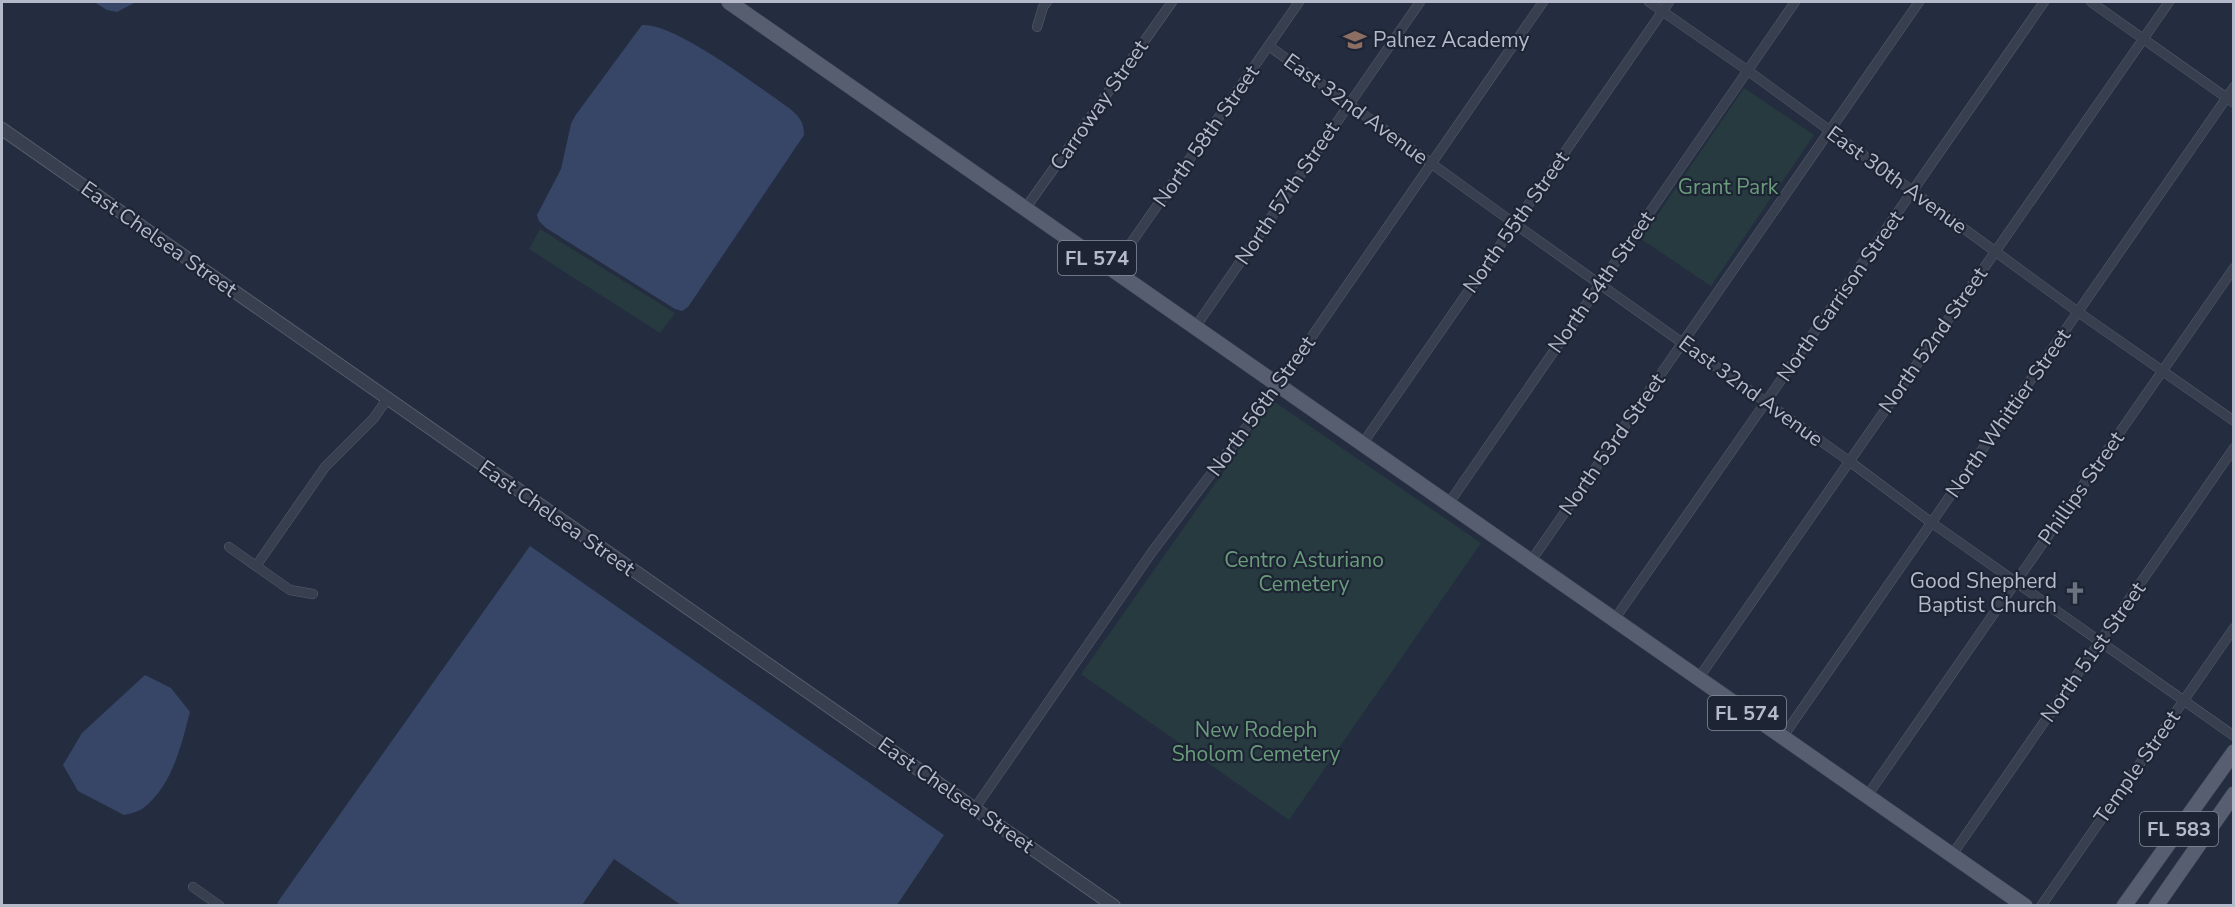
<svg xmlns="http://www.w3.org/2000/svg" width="2235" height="907" viewBox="0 0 2235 907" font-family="'Nunito Sans',sans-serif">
	<rect width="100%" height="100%" fill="#242d3f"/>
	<path fill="#263a40" d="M1744 88 1814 135 1711 286 1641 239Z
		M540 229 675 313 660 333 529 249Z
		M1273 401 1481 543 1289 820 1081 674Z"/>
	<path fill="#374667" d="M94 2H136L117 12 107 10Z
		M642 25C674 22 760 88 789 108 799 116 804 122 804 135L688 307 682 311 675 309 546 228 539 221 537 215 561 169 571 124 575 116Z
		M530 546 944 835 897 905H681L614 859 582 905 281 906 277 903Z
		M145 675 171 688 190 712C181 746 172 787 142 809 137 812 129 814 124 815L78 791 63 765 82 733Z"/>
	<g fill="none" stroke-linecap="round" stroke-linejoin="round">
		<g stroke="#565d6d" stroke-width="10">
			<path id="minor" d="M1649 2 1747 70 2078 312 2234 421
				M2091 2 2234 103
				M1037 27 1043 7 1047 2
				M1269 46 1515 224 1849 461 1932 523 2234 736
				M1025 209 1172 2
				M1113 269 1299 2
				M1196 326 1420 2
				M1363 443 1669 2
				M1449 503 1795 2
				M229 547 290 590 313 594
				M1531 561 1919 2
				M256 566 325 467 374 418 387 399
				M1614 620 2044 2
				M1698 679 2169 2
				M1782 738 2234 87
				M1867 796 2234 268
				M975 808 1152 552 1279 384 1543 2
				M1952 855 2234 448
				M193 887 220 906
				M2041 906 2234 628"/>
		</g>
		<g stroke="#565d6d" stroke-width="14">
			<path id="tertiary" d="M2 129 1114 906"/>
		</g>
		<g stroke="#414858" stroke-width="16">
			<path id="primary" d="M729 2 2025 906
				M2124 906 2234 752
				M2156 906 2234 794"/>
		</g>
		<use href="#minor" stroke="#383f4f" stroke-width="9"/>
		<use href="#tertiary" stroke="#383f4f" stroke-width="12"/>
		<use href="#primary" stroke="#565e6f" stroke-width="15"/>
	</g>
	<defs>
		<g id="school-bare" transform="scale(1.8)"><path d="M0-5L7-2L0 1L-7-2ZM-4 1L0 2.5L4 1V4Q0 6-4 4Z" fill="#8d6e63" stroke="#1d2434" stroke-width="2.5" paint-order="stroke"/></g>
		<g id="church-bare" transform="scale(1.8)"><path d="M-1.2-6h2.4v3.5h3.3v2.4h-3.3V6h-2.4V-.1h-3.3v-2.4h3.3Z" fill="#6b7280" stroke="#1d2434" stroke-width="2.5" paint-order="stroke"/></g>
	</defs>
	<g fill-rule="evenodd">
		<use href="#school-bare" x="1355" y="40"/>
		<use href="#church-bare" x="2075" y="593"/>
	</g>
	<g text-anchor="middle" stroke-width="4.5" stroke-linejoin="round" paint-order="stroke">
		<g fill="#1d2434" stroke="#878d9d" stroke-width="1.5">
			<rect x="1058" y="241" width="78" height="34" rx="4.5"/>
			<rect x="1708" y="696" width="78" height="34" rx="4.5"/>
			<rect x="2140" y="812" width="78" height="34" rx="4.5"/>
		</g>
		<g font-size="20" font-weight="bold" fill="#b4baca">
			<text x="1097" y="265">FL 574</text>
			<text x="1747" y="720">FL 574</text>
			<text x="2179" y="836">FL 583</text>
		</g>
		<g font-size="21" fill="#b4baca" stroke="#1d2434" text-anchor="start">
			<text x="1373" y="47">Palnez Academy</text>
			<text x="2057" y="588" text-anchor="end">Good Shepherd<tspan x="2057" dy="24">Baptist Church</tspan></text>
		</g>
		<g font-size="21" fill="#b4baca" stroke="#1d2434">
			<text transform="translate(1099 105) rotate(-55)" y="7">Carroway Street</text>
			<text transform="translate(1356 109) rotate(36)" y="7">East 32nd Avenue</text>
			<text transform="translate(1206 136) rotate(-55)" y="7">North 58th Street</text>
			<text transform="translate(1897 180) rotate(36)" y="7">East 30th Avenue</text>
			<text transform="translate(1287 193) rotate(-56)" y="7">North 57th Street</text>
			<text transform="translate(1516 222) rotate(-55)" y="7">North 55th Street</text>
			<text transform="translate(159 239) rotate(35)" y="7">East Chelsea Street</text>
			<text transform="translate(1601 282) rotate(-55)" y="7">North 54th Street</text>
			<text transform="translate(1840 296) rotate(-55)" y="7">North Garrison Street</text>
			<text transform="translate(1933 340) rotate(-55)" y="7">North 52nd Street</text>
			<text transform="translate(1751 391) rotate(36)" y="7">East 32nd Avenue</text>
			<text transform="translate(1261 406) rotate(-54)" y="7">North 56th Street</text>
			<text transform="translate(2008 413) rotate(-55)" y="7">North Whittier Street</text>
			<text transform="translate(1612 444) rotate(-55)" y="7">North 53rd Street</text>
			<text transform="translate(2081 488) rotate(-55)" y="7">Phillips Street</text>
			<text transform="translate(557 518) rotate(35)" y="7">East Chelsea Street</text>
			<text transform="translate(2093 652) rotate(-55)" y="7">North 51st Street</text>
			<text transform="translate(2137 767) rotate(-55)" y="7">Temple Street</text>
			<text transform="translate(956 795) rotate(35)" y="7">East Chelsea Street</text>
		</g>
		<g font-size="21" fill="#6a9c7b" stroke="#1d2434">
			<text x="1728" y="194">Grant Park</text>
			<text x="1304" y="567">Centro Asturiano<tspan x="1304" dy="24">Cemetery</tspan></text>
			<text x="1256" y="737">New Rodeph<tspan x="1256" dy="24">Sholom Cemetery</tspan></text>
		</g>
	</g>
	<rect width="2235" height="907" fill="none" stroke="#b4baca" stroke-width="6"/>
</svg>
